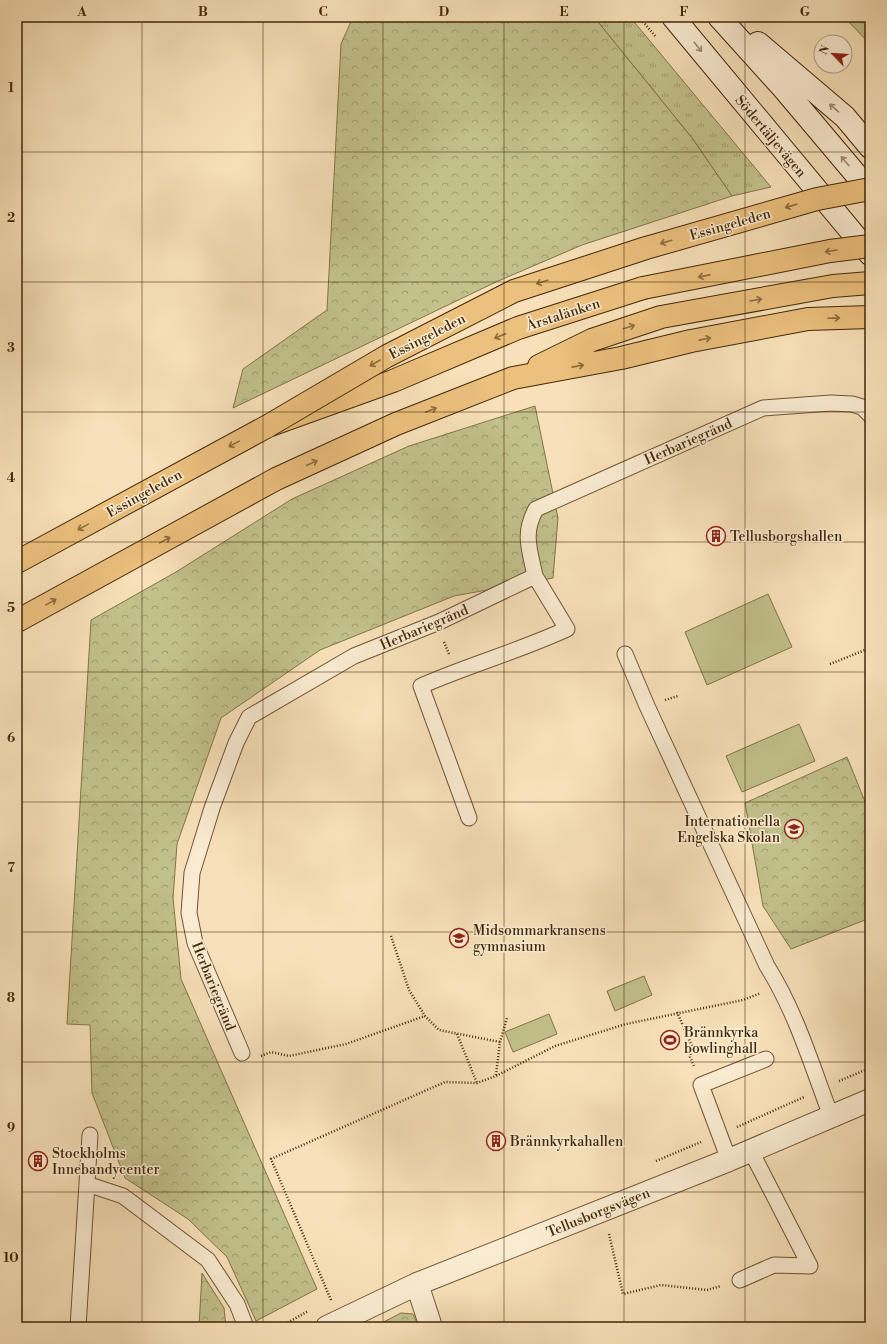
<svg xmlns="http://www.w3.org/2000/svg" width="887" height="1344" viewBox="0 0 887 1344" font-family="'Libre Bodoni',serif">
	<defs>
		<pattern id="grass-tufts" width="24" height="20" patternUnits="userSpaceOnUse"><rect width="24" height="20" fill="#c2c18c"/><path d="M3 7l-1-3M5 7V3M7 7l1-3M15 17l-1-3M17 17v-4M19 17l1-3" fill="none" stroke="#9f9d70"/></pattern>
		<pattern id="forest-crowns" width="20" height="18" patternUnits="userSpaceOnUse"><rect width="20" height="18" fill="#c2c18c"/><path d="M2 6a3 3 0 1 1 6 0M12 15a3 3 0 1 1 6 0" fill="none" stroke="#9f9d70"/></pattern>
	</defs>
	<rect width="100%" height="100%" fill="#f8e1ba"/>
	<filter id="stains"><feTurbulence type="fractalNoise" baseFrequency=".005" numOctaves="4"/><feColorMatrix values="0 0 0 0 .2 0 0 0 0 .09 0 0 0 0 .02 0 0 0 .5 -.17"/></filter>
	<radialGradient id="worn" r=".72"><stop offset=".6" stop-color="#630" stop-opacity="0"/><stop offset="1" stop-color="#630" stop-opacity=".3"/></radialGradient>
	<path fill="url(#grass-tufts)" stroke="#82744a" d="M594 17H630L771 187 732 196 692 138Z"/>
	<path fill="url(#forest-crowns)" stroke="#82744a" d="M353 17H594L692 138 732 196 582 245 496 282 233 408 243 369 327 310 341 44Z
		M844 17H870V44Z
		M535 406 558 518 553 578 454 596 320 650 221 718 177 844 173 898 181 979 317 1289 256 1321 227 1257 188 1219 125 1178 92 1093 90 1025 67 1024 91 620 176 572 292 499 409 446Z
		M847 757 870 814V918L791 949 763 906 745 803Z
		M202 1273 224 1308 226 1327H199Z
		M401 1313 413 1314 419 1327H374Z"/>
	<path fill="#c2c18c" stroke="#82744a" d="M768 594 792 647 707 685 685 632Z
		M799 724 815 761 742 792 726 756Z
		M644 976 652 995 615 1011 607 991Z
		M549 1014 557 1034 513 1052 505 1032Z"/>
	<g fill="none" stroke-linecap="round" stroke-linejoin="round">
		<g stroke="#705634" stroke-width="17">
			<path id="lane" d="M625 654 647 706 767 966C796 1012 812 1066 831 1116
				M469 818 421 686C469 665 519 651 567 629L535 576
				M242 1053 195 943 189 913 192 873 212 808 236 743 249 717 354 656 439 622 535 576C530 550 522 534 536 509L763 408 831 403 852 404 862 407 870 415
				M729 1160 701 1085 766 1059
				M87 1184 123 1196 208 1260 237 1304 246 1327
				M740 1280 774 1265 810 1266 751 1151
				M78 1327 90 1135"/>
		</g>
		<g stroke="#705634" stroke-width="24">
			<path id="street" d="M417 1284 431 1327
				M327 1327 417 1284 729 1160 870 1100"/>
		</g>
		<g stroke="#422808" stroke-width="24">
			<path id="secondary" d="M673 17 870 254
				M719 17 784 89 870 191
				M758 43 845 117 870 147"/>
		</g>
		<g stroke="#422808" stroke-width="24">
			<path id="highway" d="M539 366 592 340
				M17 562 268 426 393 381 518 328 643 288
				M17 621 276 479 396 424 513 378 621 358 691 341 808 319 870 317"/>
		</g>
		<path stroke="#422808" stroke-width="2.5" stroke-dasharray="1 2" stroke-linecap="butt" d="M639 17 656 37
			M866 434 870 443
			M444 642 449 654
			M830 664 870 648
			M665 700 678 696
			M391 936 409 990 425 1016 439 1030 500 1042
			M677 1012 692 1046 690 1057 694 1066
			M457 1034 477 1083
			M261 1056 271 1052 289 1056 346 1044 425 1016
			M496 1075 500 1042 507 1018
			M839 1081 870 1068
			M737 1127 804 1097
			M656 1161 701 1142
			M609 1234 623 1294 661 1285 707 1290 721 1286
			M331 1300 271 1159 445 1082 477 1083 496 1076 555 1046 626 1024 743 1000 761 993
			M280 1327 308 1311"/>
		<use href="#lane" stroke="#faecd2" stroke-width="15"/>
		<use href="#street" stroke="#faecd2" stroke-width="22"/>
		<use href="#secondary" stroke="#faecd2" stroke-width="22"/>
		<use href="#highway" stroke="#ecc07d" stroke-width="22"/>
		<g stroke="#422808" stroke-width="24" stroke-linecap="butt">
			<path id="highway-bridge" d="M643 288 830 251 870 246
				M592 340 661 317 833 286 870 283
				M268 426 387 356 514 291 646 248 817 199 870 189"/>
		</g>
		<use href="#highway-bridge" stroke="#ecc07d" stroke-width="22"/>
	</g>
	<defs><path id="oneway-shaft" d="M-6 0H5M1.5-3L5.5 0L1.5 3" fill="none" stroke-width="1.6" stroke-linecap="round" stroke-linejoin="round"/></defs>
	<g stroke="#9e8a6d">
		<use href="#oneway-shaft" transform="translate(698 47) rotate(51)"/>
		<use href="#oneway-shaft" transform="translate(834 108) rotate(-139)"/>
		<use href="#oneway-shaft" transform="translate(845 161) rotate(-130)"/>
	</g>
	<g stroke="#8e6c3d">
		<use href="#oneway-shaft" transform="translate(791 206) rotate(164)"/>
		<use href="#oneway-shaft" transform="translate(666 242) rotate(164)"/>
		<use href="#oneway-shaft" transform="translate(831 251) rotate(171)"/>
		<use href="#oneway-shaft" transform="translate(704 276) rotate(169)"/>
		<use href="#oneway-shaft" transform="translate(542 282) rotate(162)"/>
		<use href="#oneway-shaft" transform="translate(756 300) rotate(-10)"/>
		<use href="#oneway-shaft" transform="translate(834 318) rotate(-2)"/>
		<use href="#oneway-shaft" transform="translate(629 327) rotate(-18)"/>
		<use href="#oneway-shaft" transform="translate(500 336) rotate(157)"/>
		<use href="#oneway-shaft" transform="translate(705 339) rotate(-11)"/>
		<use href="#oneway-shaft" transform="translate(375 363) rotate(150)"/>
		<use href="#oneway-shaft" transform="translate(578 366) rotate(-11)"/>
		<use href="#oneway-shaft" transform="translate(431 410) rotate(-21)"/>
		<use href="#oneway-shaft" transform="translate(234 444) rotate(151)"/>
		<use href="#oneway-shaft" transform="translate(312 463) rotate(-25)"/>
		<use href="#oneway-shaft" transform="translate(83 527) rotate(151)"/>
		<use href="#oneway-shaft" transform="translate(165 540) rotate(-29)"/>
		<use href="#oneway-shaft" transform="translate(51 602) rotate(-29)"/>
	</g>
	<path fill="none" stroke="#422808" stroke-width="1" stroke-opacity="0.55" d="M142 17V1327M263 17V1327M383 17V1327M504 17V1327M624 17V1327M745 17V1327M17 152H870M17 282H870M17 412H870M17 542H870M17 672H870M17 802H870M17 932H870M17 1062H870M17 1192H870"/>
	<defs>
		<g id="building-ring" transform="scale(1)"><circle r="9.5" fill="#faecd2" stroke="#8f2418" stroke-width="1.5"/><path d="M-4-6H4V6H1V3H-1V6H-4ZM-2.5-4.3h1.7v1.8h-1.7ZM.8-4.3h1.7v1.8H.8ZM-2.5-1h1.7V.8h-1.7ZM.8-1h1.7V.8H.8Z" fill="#8f2418"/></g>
		<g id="school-ring" transform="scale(1)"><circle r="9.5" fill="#faecd2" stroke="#8f2418" stroke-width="1.5"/><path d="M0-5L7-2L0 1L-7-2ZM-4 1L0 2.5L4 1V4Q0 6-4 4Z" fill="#8f2418"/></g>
		<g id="stadium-ring" transform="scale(1)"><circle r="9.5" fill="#faecd2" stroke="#8f2418" stroke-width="1.5"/><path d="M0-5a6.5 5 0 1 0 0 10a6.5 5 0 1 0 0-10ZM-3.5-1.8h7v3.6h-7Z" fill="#8f2418"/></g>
	</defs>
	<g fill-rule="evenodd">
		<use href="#building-ring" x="716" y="536"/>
		<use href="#school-ring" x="794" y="829"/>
		<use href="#school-ring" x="459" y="938"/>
		<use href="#stadium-ring" x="670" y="1040"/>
		<use href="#building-ring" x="496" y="1141"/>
		<use href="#building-ring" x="38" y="1161"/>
	</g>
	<g text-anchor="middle" stroke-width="3" stroke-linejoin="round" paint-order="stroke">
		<g font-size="14" fill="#422808" stroke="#faecd2">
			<text transform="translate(771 136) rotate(50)" y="5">Södertäljevägen</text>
			<text transform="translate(730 224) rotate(-16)" y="5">Essingeleden</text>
			<text transform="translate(563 314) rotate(-18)" y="5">Årstalänken</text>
			<text transform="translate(427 336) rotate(-27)" y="5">Essingeleden</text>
			<text transform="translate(688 441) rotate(-24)" y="5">Herbariegränd</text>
			<text transform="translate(144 493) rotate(-29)" y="5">Essingeleden</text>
			<text transform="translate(424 627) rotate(-23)" y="5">Herbariegränd</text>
			<text transform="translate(214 986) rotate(68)" y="5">Herbariegränd</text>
			<text transform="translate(598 1212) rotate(-22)" y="5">Tellusborgsvägen</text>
		</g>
		<g font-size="14" fill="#422808" stroke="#faecd2" text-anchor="start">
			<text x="730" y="541">Tellusborgshallen</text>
			<text x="780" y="826" text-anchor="end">Internationella<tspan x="780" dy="16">Engelska Skolan</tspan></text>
			<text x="473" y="935">Midsommarkransens<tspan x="473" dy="16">gymnasium</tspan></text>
			<text x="684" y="1037">Brännkyrka<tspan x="684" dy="16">bowlinghall</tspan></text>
			<text x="510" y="1146">Brännkyrkahallen</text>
			<text x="52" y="1158">Stockholms<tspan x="52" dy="16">Innebandycenter</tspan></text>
		</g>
	</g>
	<rect width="887" height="1344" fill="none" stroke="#f8e1ba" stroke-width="44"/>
	<g transform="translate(833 54) rotate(295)"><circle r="19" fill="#faecd2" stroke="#b09e81"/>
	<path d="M0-3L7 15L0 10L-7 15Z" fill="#8f2418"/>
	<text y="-6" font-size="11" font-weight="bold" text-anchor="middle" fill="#422808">N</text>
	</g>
	<rect x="22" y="22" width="843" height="1300" fill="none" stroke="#422808" stroke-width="1.5"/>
	<g font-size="13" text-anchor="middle" font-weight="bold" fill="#422808">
		<text x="82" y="16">A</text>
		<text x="203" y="16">B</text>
		<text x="323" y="16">C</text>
		<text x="444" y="16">D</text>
		<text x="564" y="16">E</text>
		<text x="684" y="16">F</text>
		<text x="805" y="16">G</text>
		<text x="11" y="92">1</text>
		<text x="11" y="222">2</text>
		<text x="11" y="352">3</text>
		<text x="11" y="482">4</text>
		<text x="11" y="612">5</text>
		<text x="11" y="742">6</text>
		<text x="11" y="872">7</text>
		<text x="11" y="1002">8</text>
		<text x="11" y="1132">9</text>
		<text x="11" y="1262">10</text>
	</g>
	<rect width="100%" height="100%" filter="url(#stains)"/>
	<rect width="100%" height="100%" fill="url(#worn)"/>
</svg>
